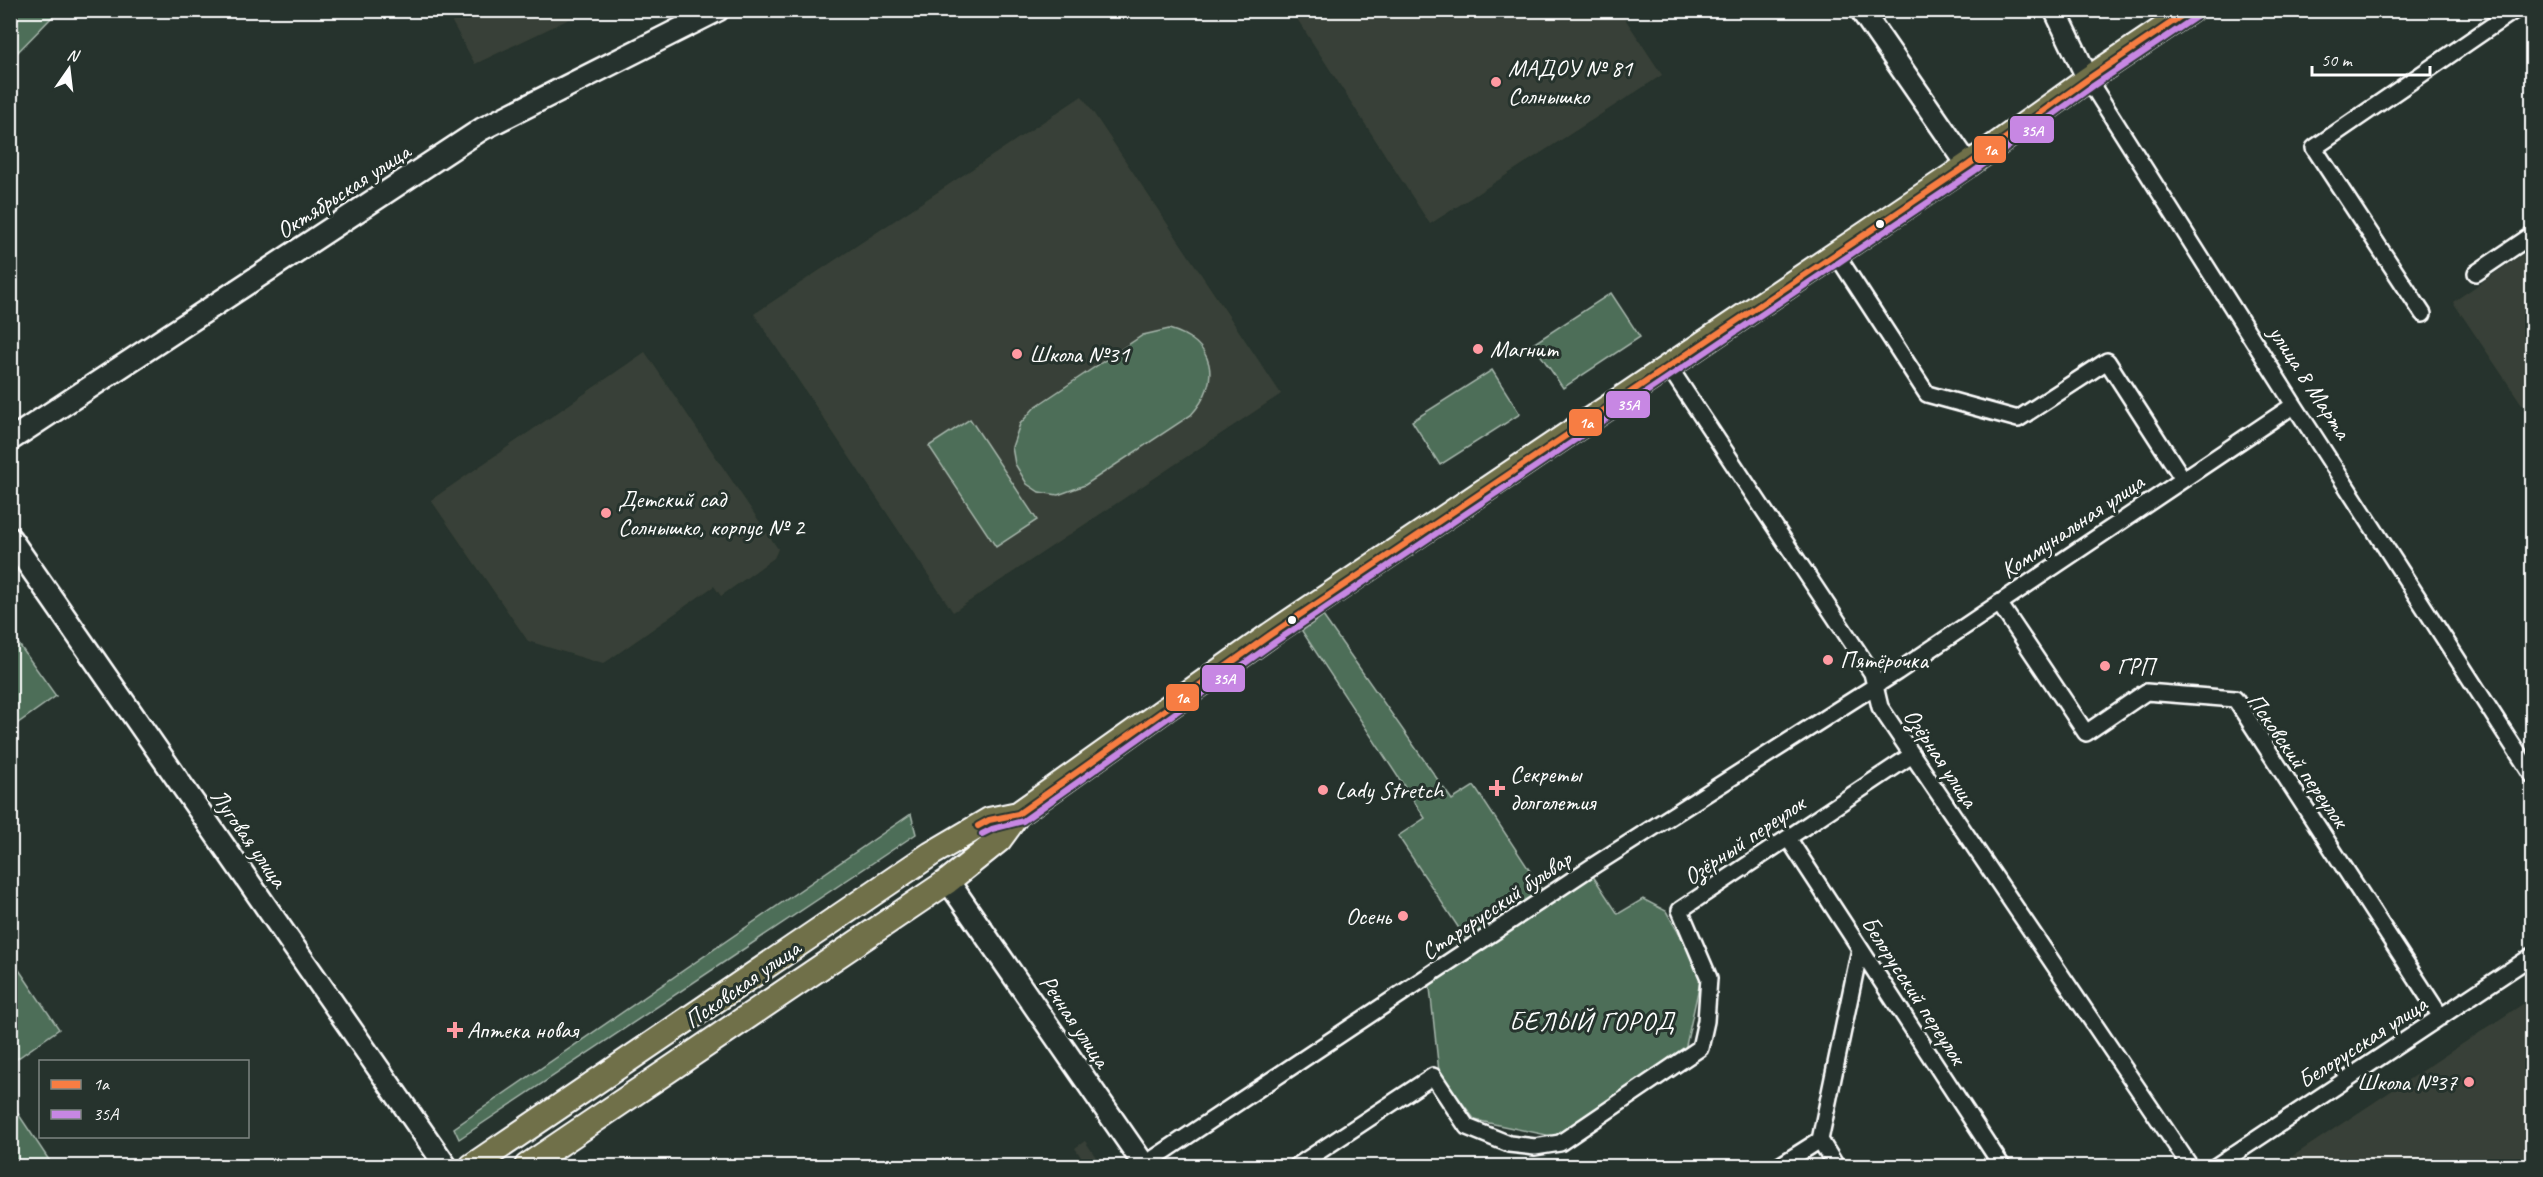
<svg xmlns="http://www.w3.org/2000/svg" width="2543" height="1177" viewBox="0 0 2543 1177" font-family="Caveat,sans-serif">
	<rect width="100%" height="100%" fill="#26332d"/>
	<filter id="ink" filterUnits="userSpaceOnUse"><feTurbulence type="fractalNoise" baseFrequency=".0167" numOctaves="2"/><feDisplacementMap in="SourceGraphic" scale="12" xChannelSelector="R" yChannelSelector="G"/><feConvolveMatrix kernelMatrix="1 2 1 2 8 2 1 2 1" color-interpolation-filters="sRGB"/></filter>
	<g filter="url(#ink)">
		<path fill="#394137" d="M476 10H586V11L475 64 452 22Z
			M1292 11H1620L1662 75 1430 224Z
			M1082 96 1281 394 953 612 754 314Z
			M2532 248V419L2453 302Z
			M645 352 778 549 774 558 721 596 714 586 603 664 528 641 431 500Z
			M2532 998V1166H2278Z
			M1085 1141 1097 1159 1087 1166 1075 1148Z"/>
		<path fill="#4e6e58" stroke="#a6b6ac" stroke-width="1.5" d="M11 10 58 11 11 59 10 11Z
			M1611 293 1640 337 1563 388 1533 344Z
			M1169 329C1215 342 1222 381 1191 415L1085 485 1058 495 1039 492 1027 484 1015 464 1012 447 1020 424 1035 407 1143 335Z
			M1492 370 1520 414 1440 465 1412 421Z
			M970 419 1037 520 996 547 929 446Z
			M1323 616 1452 800 1474 786 1547 897 1589 870 1618 914 1643 899 1666 911 1702 973 1685 1050 1556 1137 1475 1120 1439 1072 1429 978 1472 948 1398 836 1425 818 1302 631Z
			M10 632 56 696 11 728H10Z
			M911 814 916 834 459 1139 454 1128Z
			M11 958 59 1029 11 1063H10Z
			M11 1103 53 1166H11Z"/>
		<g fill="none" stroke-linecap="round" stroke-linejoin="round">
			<g stroke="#fff" stroke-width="20">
				<path id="street" d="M2088 79 2294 405 2532 775
					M1836 254 1927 394 2018 419 2107 361 2183 479
					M2476 273 2532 235
					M2423 314 2314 148 2515 10
					M1669 367 1872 673 1880 707 2190 1166
					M1999 603 2086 733 2146 692 2235 699 2441 1017
					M1788 838 2002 1166
					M1820 1140 1836 1166
					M1144 1165 1596 864 1897 672 2294 405
					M1297 1166 1433 1076 1467 1127 1509 1144 1535 1147 1560 1143 1700 1048 1706 1021 1709 978 1680 910 1912 755
					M1779 1166 1820 1140 1860 949
					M2216 1166 2532 956"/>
			</g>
			<g stroke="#fff" stroke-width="26">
				<path id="secondary" d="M1861 10 1968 165
					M2055 10 2088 79
					M10 440 482 129 718 10
					M10 538 446 1166
					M948 881 1145 1166"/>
			</g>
			<g stroke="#fff" stroke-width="28">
				<path id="primary" d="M472 1166 931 854 989 820 1018 814
					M527 1166 948 881 999 840 1018 814 1270 635 1968 165 2088 79 2191 10"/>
			</g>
			<use href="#street" stroke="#26332d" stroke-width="15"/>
			<use href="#secondary" stroke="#26332d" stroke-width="21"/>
			<use href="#primary" stroke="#6f704a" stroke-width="24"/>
			<g stroke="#26332d" stroke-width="10">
				<path id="bus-1" d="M978 826 989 820 1018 814 1270 635 1968 165 2088 79 2190 10"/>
			</g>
			<g stroke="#26332d" stroke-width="10">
				<path id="bus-2" d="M982 834 992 829 1023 821 1275 642 1973 172 2093 86 2196 17"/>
			</g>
			<use href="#bus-1" stroke="#f77d43" stroke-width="6"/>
			<use href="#bus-2" stroke="#c787e3" stroke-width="6"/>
		</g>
	</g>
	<g fill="#ff9aa2" stroke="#26332d" stroke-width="2">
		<circle cx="1496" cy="82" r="6"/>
		<circle cx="1478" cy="349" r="6"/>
		<circle cx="1017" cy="354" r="6"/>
		<circle cx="606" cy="513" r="6"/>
		<circle cx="1828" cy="660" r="6"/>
		<circle cx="2105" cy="666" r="6"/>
		<path d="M1494 779h6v6h6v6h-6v6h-6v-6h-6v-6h6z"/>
		<circle cx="1323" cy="790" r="6"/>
		<circle cx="1403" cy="916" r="6"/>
		<path d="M452 1021h6v6h6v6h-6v6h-6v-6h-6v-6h6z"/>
		<circle cx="2469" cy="1082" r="6"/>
	</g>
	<g fill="#fff" stroke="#26332d" stroke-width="2">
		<circle cx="1880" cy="224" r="5"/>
		<circle cx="1292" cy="620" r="5"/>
	</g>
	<g text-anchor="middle" stroke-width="6" stroke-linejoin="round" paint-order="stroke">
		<g font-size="24" fill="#fff" stroke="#26332d" text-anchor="start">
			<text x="1508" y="76">МАДОУ № 81<tspan x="1508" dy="28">Солнышко</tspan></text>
			<text x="1490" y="357">Магнит</text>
			<text x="1029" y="362">Школа №31</text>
			<text x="618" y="507">Детский сад<tspan x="618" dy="28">Солнышко, корпус № 2</tspan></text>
			<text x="1840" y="668">Пятёрочка</text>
			<text x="2117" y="674">ГРП</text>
			<text x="1510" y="782">Секреты<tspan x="1510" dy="28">долголетия</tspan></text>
			<text x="1335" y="798">Lady Stretch</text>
			<text x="1391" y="924" text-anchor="end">Осень</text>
			<text x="467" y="1038">Аптека новая</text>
			<text x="2457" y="1090" text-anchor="end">Школа №37</text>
		</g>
		<g font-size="24" fill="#fff" stroke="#26332d">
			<text transform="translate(343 191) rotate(-33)" y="8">Октябрьская улица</text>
			<text transform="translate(2310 382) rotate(57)" y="8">улица 8 Марта</text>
			<text transform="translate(2072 526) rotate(-34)" y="8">Коммунальная улица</text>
			<text transform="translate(1941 758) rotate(56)" y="8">Озёрная улица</text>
			<text transform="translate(2298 760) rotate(55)" y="8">Псковский переулок</text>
			<text transform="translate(249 838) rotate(55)" y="8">Луговая улица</text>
			<text transform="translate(1744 840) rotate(-34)" y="8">Озёрный переулок</text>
			<text transform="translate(1496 905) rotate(-34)" y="8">Старорусский бульвар</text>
			<text transform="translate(742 984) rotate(-35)" y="8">Псковская улица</text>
			<text transform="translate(1914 990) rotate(57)" y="8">Белорусский переулок</text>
			<text transform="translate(1075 1021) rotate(56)" y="8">Речная улица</text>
			<text transform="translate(2362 1042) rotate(-33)" y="8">Белорусская улица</text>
		</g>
		<g font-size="26" letter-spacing="1.5" fill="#fff" stroke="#26332d">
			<text x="1592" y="1030">БЕЛЫЙ ГОРОД</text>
		</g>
	</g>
	<g stroke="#26332d" stroke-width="2">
		<rect x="2009" y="115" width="46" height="29" rx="6" fill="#c787e3"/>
		<rect x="1973" y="135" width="34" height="29" rx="6" fill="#f77d43"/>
		<rect x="1605" y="390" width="46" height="29" rx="6" fill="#c787e3"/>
		<rect x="1568" y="408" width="35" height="29" rx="6" fill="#f77d43"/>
		<rect x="1201" y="664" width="45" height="29" rx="6" fill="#c787e3"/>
		<rect x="1165" y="683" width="35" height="29" rx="6" fill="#f77d43"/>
	</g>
	<g font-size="16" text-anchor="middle" font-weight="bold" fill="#fff">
		<text x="2032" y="136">35А</text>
		<text x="1990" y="155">1a</text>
		<text x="1628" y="410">35А</text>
		<text x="1586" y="428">1a</text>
		<text x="1224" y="684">35А</text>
		<text x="1182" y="703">1a</text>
	</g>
	<rect width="2543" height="1177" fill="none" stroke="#26332d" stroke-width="36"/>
	<rect x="18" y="18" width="2507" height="1141" fill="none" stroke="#fff" stroke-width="2" filter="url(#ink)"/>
	<rect x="39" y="1060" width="210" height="78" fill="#26332d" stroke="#7d8581" stroke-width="1.5"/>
	<rect x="51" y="1080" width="30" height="9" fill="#f77d43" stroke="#7d8581" stroke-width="1.5"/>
	<text x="93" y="1090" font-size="18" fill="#ffffff">1a</text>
	<rect x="51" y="1110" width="30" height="9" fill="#c787e3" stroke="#7d8581" stroke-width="1.5"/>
	<text x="93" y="1120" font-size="18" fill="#ffffff">35А</text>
	<g transform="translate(69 69) rotate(14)" stroke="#26332d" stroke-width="4.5" paint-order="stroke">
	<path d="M0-4.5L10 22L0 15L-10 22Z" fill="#ffffff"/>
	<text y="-9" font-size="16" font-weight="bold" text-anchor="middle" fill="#ffffff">N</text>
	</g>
	<path d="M2312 66v9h118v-9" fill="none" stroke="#ffffff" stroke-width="3"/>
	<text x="2321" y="66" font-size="18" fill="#ffffff" stroke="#26332d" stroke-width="4.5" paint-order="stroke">50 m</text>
</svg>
